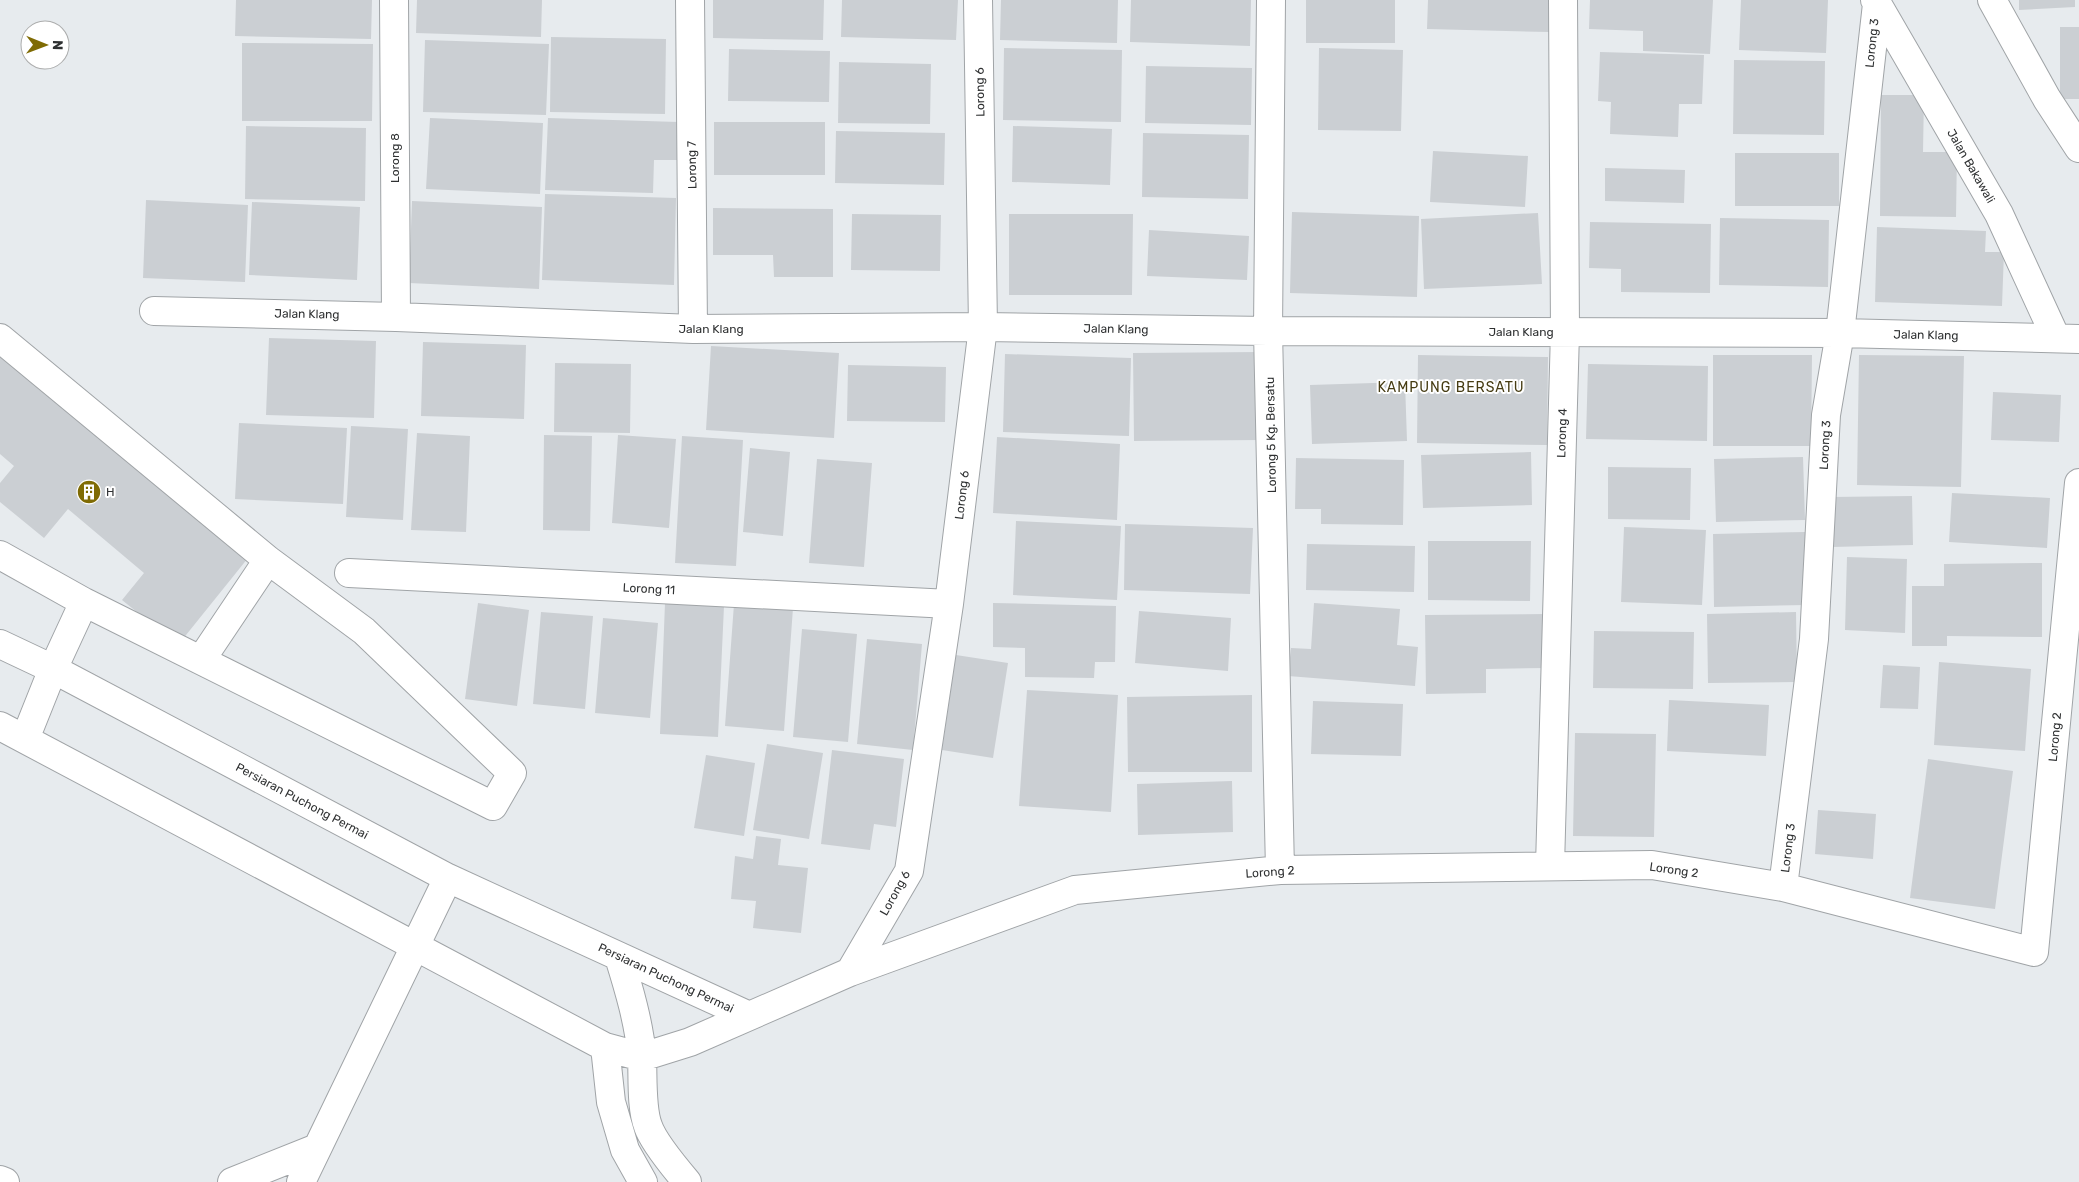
<svg xmlns="http://www.w3.org/2000/svg" width="2079" height="1182" viewBox="0 0 2079 1182" font-family="Rubik,sans-serif">
	<rect width="100%" height="100%" fill="#e7ebee"/>
	<path fill="#cbcfd3" d="M236 0H372L371 39 235 36Z
		M417 0H542L541 37 416 33Z
		M713 0H824L823 40 713 38Z
		M842 0H958L956 40 841 37Z
		M1001 0H1118L1117 43 1000 40Z
		M1131 0H1251L1250 46 1130 42Z
		M1306 0H1395V43H1306Z
		M1428 0H1550L1549 32 1427 29Z
		M1590 0H1713L1710 54 1643 51V31L1589 29Z
		M1741 0H1828L1826 53 1739 50Z
		M2019 0H2075V7L2019 10Z
		M2060 27H2079V99H2060Z
		M551 37 666 39 665 114 550 112Z
		M425 40 549 44 546 115 423 112Z
		M242 43 373 44 372 121H242Z
		M1004 48 1122 50 1121 122 1003 120Z
		M1319 48 1403 50 1401 131 1318 130Z
		M729 49 830 51 829 102 728 101Z
		M1600 52 1704 55 1702 104H1679L1678 137 1610 134 1611 102 1598 101Z
		M1734 60 1825 61 1824 135 1733 134Z
		M839 62 931 64 930 124 838 123Z
		M1146 66 1252 68 1251 125 1145 123Z
		M1881 95H1924L1923 152H1957L1956 217 1880 216Z
		M430 118 543 123 540 194 426 189Z
		M548 118 678 122 677 160H654L653 193 545 190Z
		M714 122H825V175H714Z
		M246 126 366 128 365 201 245 199Z
		M1013 126 1112 129 1110 185 1012 182Z
		M836 131 945 133 944 185 835 183Z
		M1143 133 1249 135 1248 199 1142 197Z
		M1433 151 1528 156 1525 207 1430 202Z
		M1735 153H1839V206H1735Z
		M1605 168 1685 170 1684 203 1605 201Z
		M545 194 676 198 674 285 542 280Z
		M146 200 248 205 245 282 143 278Z
		M412 201 542 207 539 289 409 283Z
		M252 202 360 207 357 280 249 275Z
		M713 208 833 209V277H774L773 255H713Z
		M1292 212 1419 216 1417 297 1290 293Z
		M1538 213 1542 284 1424 289 1421 219Z
		M852 214 941 215 940 271 851 270Z
		M1009 214H1133L1132 295H1009Z
		M1720 218 1829 220 1828 287 1719 285Z
		M1590 222 1711 224 1710 293 1621 292V269L1589 268Z
		M1877 227 1986 231 1985 252H2004L2002 306 1875 302Z
		M1149 230 1249 236 1247 280 1147 276Z
		M269 338 376 341 374 418 266 415Z
		M423 342 526 345 524 419 421 416Z
		M711 346 839 353 834 438 706 430Z
		M0 347 252 553 178 645 122 600 144 573 68 509 44 538 0 502V483L14 466 0 454Z
		M1260 352 1261 440 1134 441 1133 353Z
		M1005 354 1131 358 1129 436 1003 432Z
		M1418 355 1548 357 1547 445 1417 443Z
		M1713 355H1812L1811 446H1713Z
		M1859 355 1964 356 1961 487 1857 485Z
		M555 363 631 364 630 433 554 432Z
		M1588 364 1708 366 1707 441 1586 439Z
		M848 365 946 367 945 422 847 421Z
		M1405 382 1407 441 1312 444 1310 385Z
		M1993 392 2061 395 2059 442 1991 440Z
		M239 423 347 428 343 504 235 499Z
		M351 426 408 429 403 520 346 517Z
		M417 433 470 436 466 532 411 530Z
		M544 435 592 436 590 531 543 530Z
		M618 435 676 439 669 528 612 523Z
		M682 436 743 440 736 566 675 563Z
		M997 437 1120 444 1117 520 993 513Z
		M750 448 790 452 783 536 743 532Z
		M1531 452 1532 505 1423 508 1421 455Z
		M1803 457 1805 520 1716 522 1714 459Z
		M1296 458 1404 460 1403 525 1321 524V509H1295Z
		M817 459 872 463 864 567 809 563Z
		M1608 467 1691 468 1690 520 1608 519Z
		M1952 493 2050 498 2047 548 1949 542Z
		M1912 496 1913 545 1832 547 1831 497Z
		M1016 521 1121 526 1117 600 1013 595Z
		M1125 524 1253 528 1250 594 1124 590Z
		M1624 527 1706 530 1702 605 1621 602Z
		M1805 532 1806 605 1714 607 1713 534Z
		M1428 541H1531L1530 601 1428 600Z
		M1307 544 1415 546 1414 592 1306 590Z
		M1847 557 1907 559 1905 633 1845 630Z
		M2042 563V637L1947 636V646H1912V586H1944V564Z
		M478 603 529 610 517 706 465 699Z
		M665 603 724 606 718 737 660 734Z
		M993 603 1116 606 1115 662H1095L1094 678 1025 677V648L993 647Z
		M1314 603 1400 609 1397 645 1418 647 1415 686 1288 676 1291 648 1311 649Z
		M734 604 793 608 784 731 725 726Z
		M1139 611 1231 618 1228 671 1135 663Z
		M541 612 593 616 585 709 533 704Z
		M1796 612 1797 682 1708 683 1707 614Z
		M1546 614V668L1486 669V693L1426 694 1425 615Z
		M603 618 658 623 650 718 595 713Z
		M802 629 857 634 848 742 793 737Z
		M1594 631 1694 632 1693 689 1593 688Z
		M867 639 922 644 913 750 857 744Z
		M956 655 1008 663 993 758 942 750Z
		M1939 662 2031 669 2025 751 1934 745Z
		M1883 665 1920 667 1918 709 1880 708Z
		M1027 690 1118 695 1111 812 1019 806Z
		M1252 695V772H1128L1127 697Z
		M1669 700 1769 705 1766 756 1667 751Z
		M1313 701 1403 704 1401 756 1311 754Z
		M1575 733 1656 734 1654 837 1573 836Z
		M767 744 823 753 809 839 753 830Z
		M832 750 904 759 896 827 874 824 870 850 821 844Z
		M706 755 755 763 744 836 694 828Z
		M1928 759 2013 771 1995 909 1910 898Z
		M1232 781 1233 832 1138 835 1137 784Z
		M1818 810 1876 814 1873 859 1815 854Z
		M756 836 781 839 778 865 808 868 801 933 753 928 756 901 731 899 735 856 753 859Z"/>
	<g fill="none" stroke-linecap="round" stroke-linejoin="round">
		<g stroke="#a0a4a7" stroke-width="30">
			<path id="minor" d="M394 0 396 317
				M690 0 693 329
				M1271 0 1268 331 1280 870
				M1875 0 1999 214 2056 338
				M1992 0 2047 99 2079 148
				M154 311 396 317 693 329 983 327 1268 331 1840 333 2079 339
				M0 338 268 560 364 631 512 773 493 806 84 602 0 555
				M349 573 949 604
				M0 644 53 669 448 878 747 1015
				M201 660 268 560
				M0 726 605 1047 642 1057 690 1042 850 972 1075 890 1280 870 1652 865 1783 887 2034 952 2079 483
				M25 739 53 669 84 602
				M1550 866 1565 332 1563 0
				M1783 887 1814 639 1826 415 1840 333 1877 4
				M619 957C629 989 639 1023 642 1057 643 1076 641 1108 648 1126 653 1141 676 1169 687 1182
				M850 972 909 871 949 604 983 327 978 0
				M605 1047 611 1102 625 1150 643 1182
				M0 1180 5 1182
				M232 1182 317 1148
				M301 1182 448 878"/>
		</g>
		<use href="#minor" stroke="#fff" stroke-width="28"/>
	</g>
	<defs>
		<g id="building-disc" transform="scale(1.25)"><circle r="9.5" fill="#7f6b04" stroke="#fff"/><path d="M-4-6H4V6H1V3H-1V6H-4ZM-2.5-4.3h1.7v1.8h-1.7ZM.8-4.3h1.7v1.8H.8ZM-2.5-1h1.7V.8h-1.7ZM.8-1h1.7V.8H.8Z" fill="#fff"/></g>
	</defs>
	<g fill-rule="evenodd">
		<use href="#building-disc" x="89" y="492"/>
	</g>
	<g text-anchor="middle" stroke-width="4" stroke-linejoin="round" paint-order="stroke">
		<g font-size="12" fill="#2f3132" stroke="#fff">
			<text transform="translate(1872 43) rotate(-84)" y="4">Lorong 3</text>
			<text transform="translate(980 92) rotate(-91)" y="4">Lorong 6</text>
			<text transform="translate(395 158) rotate(-90)" y="4">Lorong 8</text>
			<text transform="translate(692 165) rotate(-91)" y="4">Lorong 7</text>
			<text transform="translate(1971 166) rotate(60)" y="4">Jalan Bakawali</text>
			<text transform="translate(307 314) rotate(1)" y="4">Jalan Klang</text>
			<text x="711" y="333">Jalan Klang</text>
			<text transform="translate(1116 329) rotate(1)" y="4">Jalan Klang</text>
			<text x="1521" y="336">Jalan Klang</text>
			<text transform="translate(1926 335) rotate(1)" y="4">Jalan Klang</text>
			<text transform="translate(1562 433) rotate(-88)" y="4">Lorong 4</text>
			<text transform="translate(1271 435) rotate(-91)" y="4">Lorong 5 Kg. Bersatu</text>
			<text transform="translate(1825 445) rotate(-87)" y="4">Lorong 3</text>
			<text transform="translate(962 495) rotate(-83)" y="4">Lorong 6</text>
			<text transform="translate(649 589) rotate(3)" y="4">Lorong 11</text>
			<text transform="translate(2055 737) rotate(-85)" y="4">Lorong 2</text>
			<text transform="translate(302 801) rotate(28)" y="4">Persiaran Puchong Permai</text>
			<text transform="translate(1788 848) rotate(-83)" y="4">Lorong 3</text>
			<text transform="translate(1674 870) rotate(8)" y="4">Lorong 2</text>
			<text transform="translate(1270 872) rotate(-4)" y="4">Lorong 2</text>
			<text transform="translate(895 893) rotate(-61)" y="4">Lorong 6</text>
			<text transform="translate(666 978) rotate(25)" y="4">Persiaran Puchong Permai</text>
		</g>
		<g font-size="12" fill="#2f3132" stroke="#fff" text-anchor="start">
			<text x="106" y="496">H</text>
		</g>
		<g font-size="14" letter-spacing="1" fill="#463c13" stroke="#fff">
			<text x="1451" y="392">KAMPUNG BERSATU</text>
		</g>
	</g>
	<g transform="translate(45 45) rotate(91)"><circle r="24" fill="#ffffff" stroke="#acadad"/>
	<path d="M0-4L9 19L0 12L-9 19Z" fill="#7f6b04"/>
	<text y="-8" font-size="14" font-weight="bold" text-anchor="middle" fill="#2f3132">N</text>
	</g>
</svg>
